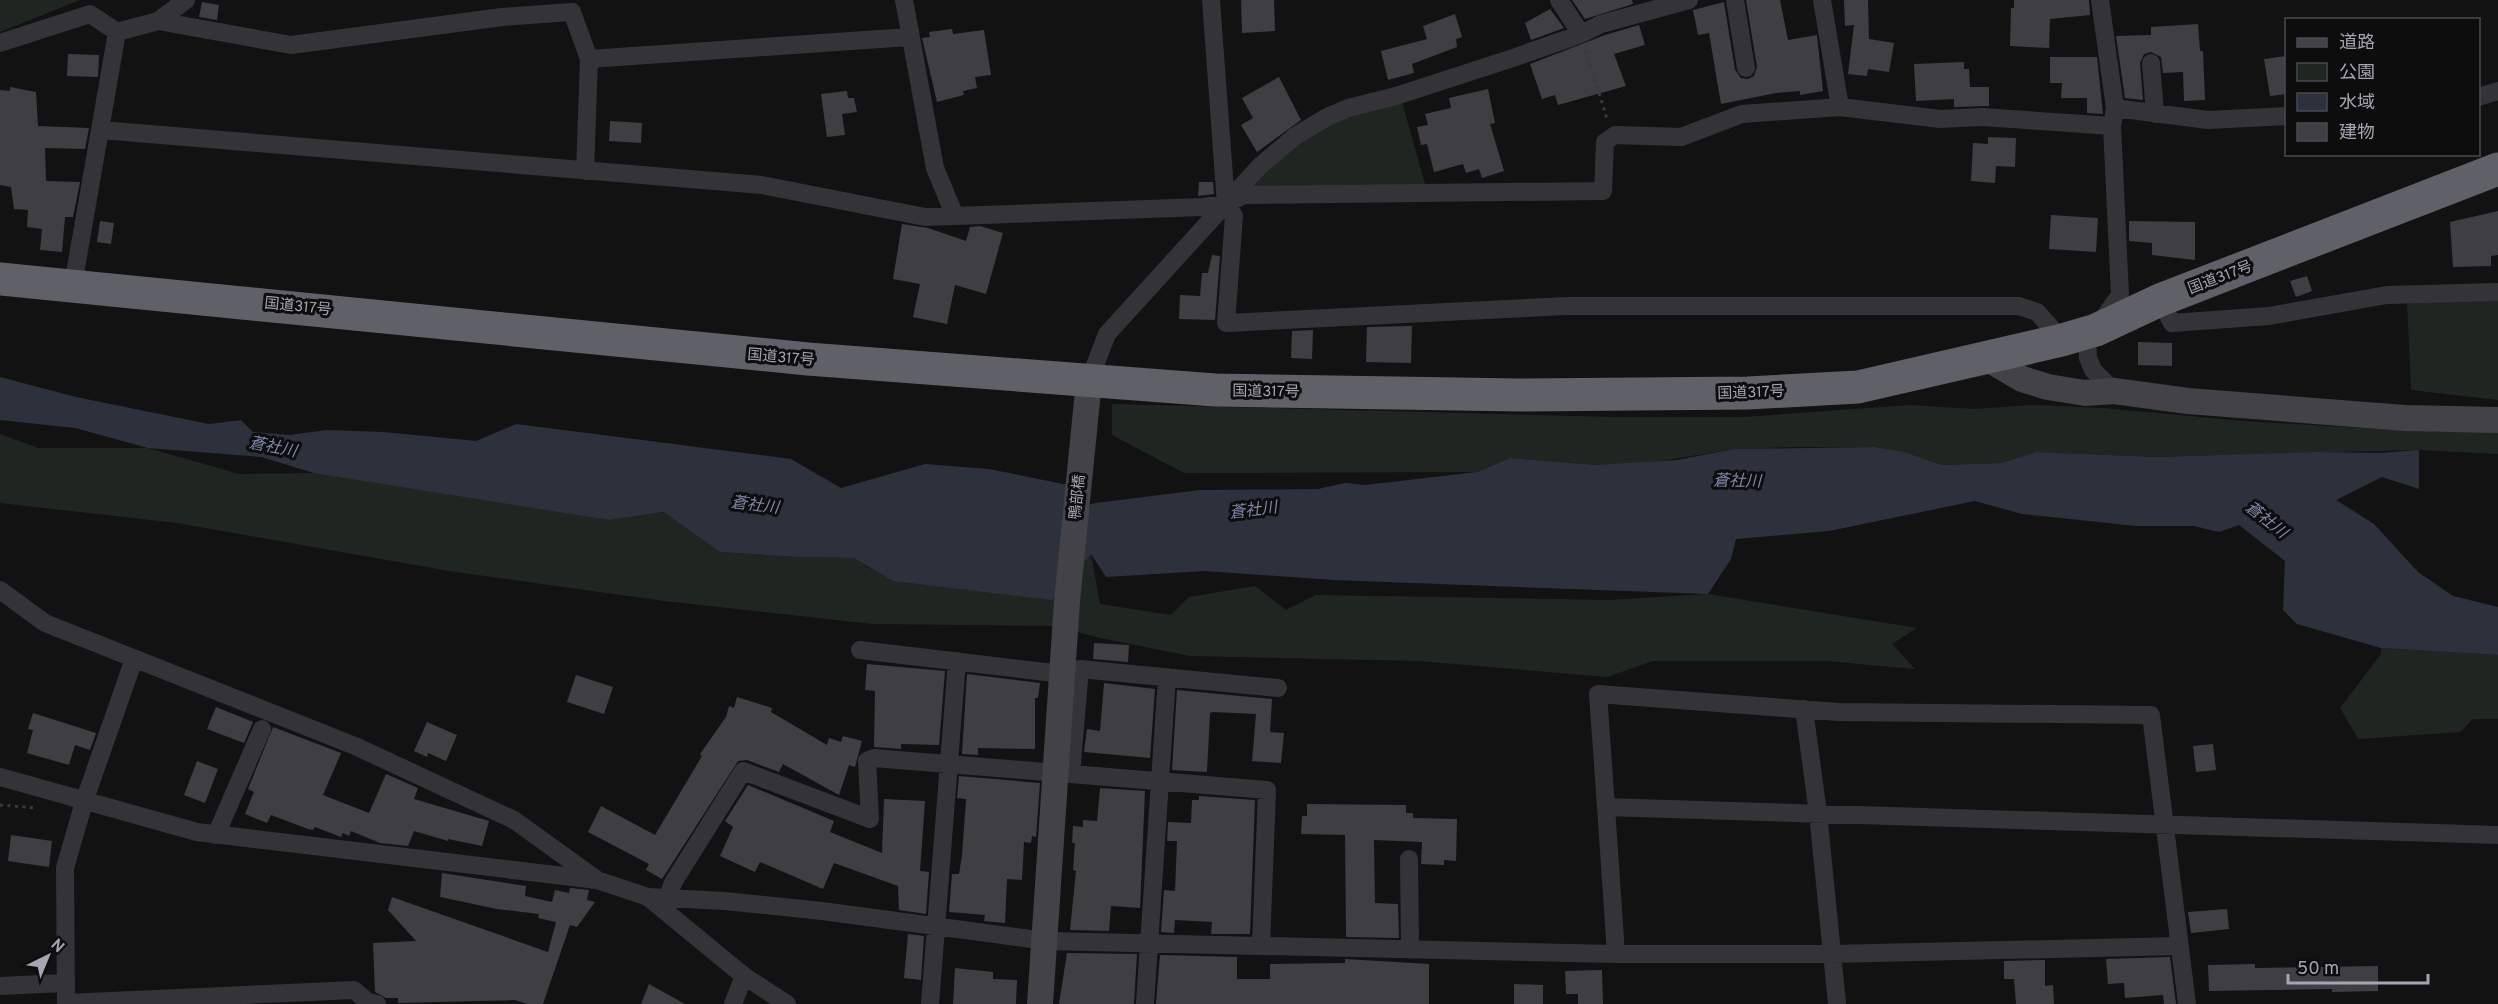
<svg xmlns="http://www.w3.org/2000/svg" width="2498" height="1004" viewBox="0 0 2498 1004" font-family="Overpass,'Noto Sans JP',sans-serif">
	<rect width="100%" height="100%" fill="#121213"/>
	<path fill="#1f2622" d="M0 0H80L0 32Z
		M1402 102 1425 184 1250 191 1278 159 1348 110Z
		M2498 297V400L2411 390 2407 300Z
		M1112 404 1613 417H1744L1909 405 1975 409 2029 405 2103 408 2243 421 2413 431 2498 432V454L2419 450 2156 457 2036 452 2001 463 1941 465 1905 452 1875 447H1794L1734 449 1643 464 1596 465 1510 458 1477 472 1184 473 1112 435Z
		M0 434 38 448H148L239 474 314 473 357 478 609 520 665 512 720 552 797 557 855 558 871 569 1091 554 1100 604 1171 615 1189 597 1255 586 1286 610 1316 595 1609 600 1708 594 1917 628 1892 644 1915 669 1827 661H1653L1607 677 1419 661 1190 656 1101 638 1054 626 873 624 664 601 449 571 177 523 0 503Z
		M2381 648 2498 655V719H2473L2460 732 2358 739 2340 708 2381 654Z"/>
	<path fill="#2d313b" d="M0 377 76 397 209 424 241 420 253 432 290 435 326 430 384 432 476 441 516 424 791 459 841 488 925 464 989 469 1068 485 1069 509 1096 503 1200 490 1318 489 1345 483 1365 485 1477 472 1510 458 1596 465 1677 460 1734 449 1875 447 1905 452 1941 465 2001 463 2036 452 2156 457 2316 452 2379 453 2419 450V489L2382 477 2336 500 2374 524 2418 572 2453 596 2498 607V655L2381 648 2297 624 2283 610 2285 561 2239 525 2219 532 2194 526H2136L2022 514 1975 501 1829 531 1736 539 1731 559 1708 594 1333 580 1205 571 1106 577 1091 554 1052 600 893 581 854 558 797 557 720 552 664 512 609 520 314 473 261 457 148 448 75 428 0 420Z"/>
	<path fill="#3f3f43" d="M1241 0H1274L1275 31 1242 33Z
		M1572 0H1632L1633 4 1585 19Z
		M1746 0H1780L1788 40 1817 35 1823 91 1800 95V91L1776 93 1721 104 1709 33 1698 35 1693 10 1724 2 1735 70 1741 78 1748 79 1754 76 1757 67Z
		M1844 0H1868L1869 39 1894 43 1889 72 1868 69 1867 76 1848 74 1854 25 1845 26Z
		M2014 0H2089L2090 15 2050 19 2049 48 2010 46 2011 8H2014Z
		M202 2 219 5 217 20 199 17Z
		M1550 9 1564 28 1531 40 1525 23Z
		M1455 14 1462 37 1456 39 1457 47 1412 64 1414 73 1388 80 1381 51 1427 39 1423 26Z
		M2198 24 2200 51H2203L2205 100 2184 101 2183 72 2163 73 2161 57 2151 52 2144 54 2140 63 2143 100 2125 98 2116 36 2151 35V27Z
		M1639 25 1645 45 1614 54 1626 86 1558 105 1555 95 1542 99 1530 64 1605 35Z
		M952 29 953 34 984 30 991 75 975 77 977 88 963 91 964 95 937 102 922 38 930 37 929 32Z
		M68 54 99 55 98 77 67 76Z
		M2286 56V94L2270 96 2264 59Z
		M2050 57H2097L2103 114 2087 113V98H2061L2062 83H2050Z
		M1964 62V69H1969L1970 87H1989V106L1954 107V99L1916 101 1914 64Z
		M1279 77 1301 120 1257 152 1241 125 1253 118 1242 98Z
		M10 87 36 92 38 126 89 128 85 149 45 148 46 181 80 182 73 217H65L62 252 40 250 42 229 27 227 28 210 14 209 11 187 0 185V90L10 91Z
		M1488 89 1495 123 1490 124 1504 171 1482 178 1479 169 1466 173 1463 164 1434 172 1427 144 1421 145 1417 127 1428 125 1425 114 1451 108 1449 98Z
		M847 91 848 98H854L857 112 842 114 845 135 827 137 821 94Z
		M610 121 642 123 641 143 609 141Z
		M1988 137 2016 138 2015 167 1996 166 1995 183 1971 181 1973 143 1988 144Z
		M1199 182H1213L1214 194 1198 196Z
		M2498 211V255L2491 256V266L2453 267 2450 222Z
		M2051 215 2098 218 2096 252 2049 249Z
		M100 221 114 223 111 244 97 242Z
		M2129 221 2195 222V260L2152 255V243L2129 241Z
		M902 224 928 228 966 241 970 227 980 226 1003 233 986 294 955 285 947 324 913 317 920 284 893 279Z
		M1212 255 1220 256 1215 320 1179 319 1180 295 1200 296 1202 273H1208Z
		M2307 276 2312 291 2296 297 2290 281Z
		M1412 326 1411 363 1366 362 1367 327Z
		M1313 330 1312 359 1291 358 1292 331Z
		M2138 342 2172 343V366L2138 365Z
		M1094 643 1129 645 1128 662 1093 659Z
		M867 664 945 671 939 745 901 744V749L874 747 875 691 865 690Z
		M967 674 1040 683 1038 698H1035V749L978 748V755L962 754Z
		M576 675 613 687 604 714 567 702Z
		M1104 683 1155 689 1150 758 1084 752 1087 729 1100 731Z
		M1177 690 1272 699 1270 732 1284 733 1281 763 1252 761 1256 714 1213 712 1210 713 1207 772 1172 770Z
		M737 697 772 708 771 712 827 745 829 738 841 742 843 736 862 741 855 767 849 765 839 795 783 764 779 772 747 760 738 761 662 879 646 870 649 864 588 832 601 806 655 835 702 756 700 754 726 717 729 706 734 708Z
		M216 707 253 722 244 743 207 729Z
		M33 713 96 733 90 750 75 745 69 765 27 753 33 730 28 729Z
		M427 722 457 735 446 761 428 753 427 757 414 751Z
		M273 727 341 753 323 795 369 813 386 774 418 788 414 799 489 821 482 846 448 839V841L414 831 408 846 380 843 351 831 349 836 343 833 341 837 315 827 313 830 308 829 271 815 267 823 245 814 254 792 248 789Z
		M2213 744 2216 770 2196 772 2193 746Z
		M197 761 218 769 205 803 184 795Z
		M959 776 1040 783 1036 837 1032 836 1031 843 1024 842 1022 880 1007 879 1005 923 984 921 985 915 949 912 952 874H959L962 856 966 799 957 798Z
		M748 785 834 821 830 832 882 853 884 799 925 801 920 871 929 872 926 914 899 910 898 886 834 863 823 889 760 862 755 872 720 856 733 827 725 821Z
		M1100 788 1145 791 1140 908 1111 906 1109 931 1070 930 1076 871 1073 870 1075 843H1072L1073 826 1083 827V820L1097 821Z
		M1199 796 1255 800 1250 934H1211L1212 922 1175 920 1174 933 1161 932 1164 890 1175 891 1177 841H1167L1168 822 1191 823 1192 800H1199Z
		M1307 804 1406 805V813H1413V818L1457 819 1456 861 1444 860V865L1421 864 1422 842 1374 840 1375 903 1398 904 1399 938 1346 937 1345 835 1301 834 1302 816H1307Z
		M11 835 52 841 49 867 8 861Z
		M442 873 526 886 525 896 552 902 555 890 569 893 570 888 589 890 587 900 595 902 577 927 570 925 543 1004H527L515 1000 398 1003V998H386L375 992 373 943 416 941 388 910 392 897 548 952 556 922 538 918 539 914 497 909 440 897Z
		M2227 909 2229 929 2191 933 2188 912Z
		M908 934 924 936 921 980 904 978Z
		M1067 953 1137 954 1134 1004H1059Z
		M1160 955 1237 957V979H1270V964L1345 963V959L1429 964V1004H1156Z
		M2170 957 2176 1004H2164L2163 995 2125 998 2124 983 2108 984 2106 959Z
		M2045 960V986L2053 985 2054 1004H2016L2014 979H2004V961Z
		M2255 964V968L2378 966V991L2332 992V989L2209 991 2208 965Z
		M955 968 993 972V979L1017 980 1016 1004H953Z
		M1602 970 1603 1004H1578V994H1566L1565 971Z
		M649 984 685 1004H641Z
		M1514 984 1543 985V1004H1514Z"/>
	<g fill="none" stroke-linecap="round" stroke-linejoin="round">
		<path stroke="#3a3a3f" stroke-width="3" stroke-dasharray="3 4.5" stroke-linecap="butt" d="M1586 50 1607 119
			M0 805 37 808"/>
		<path stroke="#343338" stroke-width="18" d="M904 0 935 168 954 214
			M1211 0 1226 204 1234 216 1226 323 1565 306H2019L2037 312 2062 340
			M1559 0 1581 34
			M1735 0 1746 68
			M1822 0 1840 107
			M2100 0 2115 108 2112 126 2120 295 2087 341 2088 358 2093 370 2114 391
			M158 21 186 0
			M0 43 90 14 117 32
			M589 59 909 37
			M2151 63 2155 114
			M2478 97 2498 91
			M2115 108 2208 120 2286 116
			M101 130 762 185 925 217 1203 207 1226 204 1244 195 1603 191 1605 142 1615 135 1681 137 1742 114 1840 107 1940 119 1982 117 2112 126
			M73 285 117 32 158 21 291 45 502 17 572 12 589 59 585 171
			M2160 300 2172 323 2269 316 2387 295 2498 292
			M1089 381 1107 334 1260 166 1294 137 1327 117 1348 108 1396 96 1516 57 1581 34 1601 24 1689 0
			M0 590 45 623 355 746 514 820 596 879
			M860 650 1062 674
			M1804 709 1818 813 1837 1004
			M1071 774 1267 790 1261 946
			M0 777 197 832 597 880 648 897 725 901 822 911 1046 941 1616 954H1832L2179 946
			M1606 807 1598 694 1838 712 2151 715 2187 1004
			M216 835 262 729
			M1409 859 1410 949
			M648 897 744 976 787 1004
			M667 898 674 881 743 771 870 819 867 761 874 758 1071 774 1080 669 1278 688
			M1616 954 1606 807 2498 835
			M0 986 64 983
			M66 1003 354 990 367 1001 377 1004
			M66 1004 65 868 84 802 134 659
			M733 1004 744 976
			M930 1004 957 661
			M1145 1004 1167 677"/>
		<path stroke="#424248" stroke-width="26" d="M1988 359 2022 379 2048 387 2085 393 2114 391 2188 401 2405 418 2498 420
			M1040 1004 1067 601 1089 381"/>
		<path stroke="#606068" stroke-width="33" d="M0 279 808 359 1215 390 1520 395 1748 393 1858 387 2062 340 2096 330 2160 300 2498 169"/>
	</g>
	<g text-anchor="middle" stroke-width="6" stroke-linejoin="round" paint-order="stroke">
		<g font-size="15" fill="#a5a5b2" stroke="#0d0d0e">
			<text transform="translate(2220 277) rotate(-21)" y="5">国道317号</text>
			<text transform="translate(298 306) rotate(6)" y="5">国道317号</text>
			<text transform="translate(781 357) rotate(5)" y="5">国道317号</text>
			<text transform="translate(1266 391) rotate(1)" y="5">国道317号</text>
			<text transform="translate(1751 392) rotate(-2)" y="5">国道317号</text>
			<text transform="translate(1077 497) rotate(-84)" y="5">鴨部橋</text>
		</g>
		<g font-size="16" font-style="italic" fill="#7f8aaa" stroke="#0d0d0e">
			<text transform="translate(273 446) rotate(11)" y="6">蒼社川</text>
			<text transform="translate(1737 480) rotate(1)" y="6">蒼社川</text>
			<text transform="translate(755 504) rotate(7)" y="6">蒼社川</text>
			<text transform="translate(1253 509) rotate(-7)" y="6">蒼社川</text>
			<text transform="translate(2267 519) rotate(38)" y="6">蒼社川</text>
		</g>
	</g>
	<rect x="2285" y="18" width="195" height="138" fill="#0d0d0e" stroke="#4a4a50" stroke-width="1.5"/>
	<rect x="2297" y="38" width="30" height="9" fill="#424248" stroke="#4a4a50" stroke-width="1.5"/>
	<text x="2339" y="48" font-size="18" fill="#a5a5b2">道路</text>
	<rect x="2297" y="63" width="30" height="18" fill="#1f2622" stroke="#4a4a50" stroke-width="1.5"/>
	<text x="2339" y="78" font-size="18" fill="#a5a5b2">公園</text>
	<rect x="2297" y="93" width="30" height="18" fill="#2d313b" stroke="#4a4a50" stroke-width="1.5"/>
	<text x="2339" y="108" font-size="18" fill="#a5a5b2">水域</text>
	<rect x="2297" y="123" width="30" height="18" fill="#3f3f43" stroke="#4a4a50" stroke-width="1.5"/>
	<text x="2339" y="138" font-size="18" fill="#a5a5b2">建物</text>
	<g transform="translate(48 956) rotate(43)" stroke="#0d0d0e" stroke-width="4.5" paint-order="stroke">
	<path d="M0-4.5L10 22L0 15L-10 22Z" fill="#a5a5b2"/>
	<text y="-9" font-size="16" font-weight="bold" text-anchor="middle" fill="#a5a5b2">N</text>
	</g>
	<path d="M2288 974v9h140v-9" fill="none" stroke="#a5a5b2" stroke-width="3"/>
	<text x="2297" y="974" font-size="18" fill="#a5a5b2" stroke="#0d0d0e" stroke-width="4.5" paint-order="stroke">50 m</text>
</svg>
